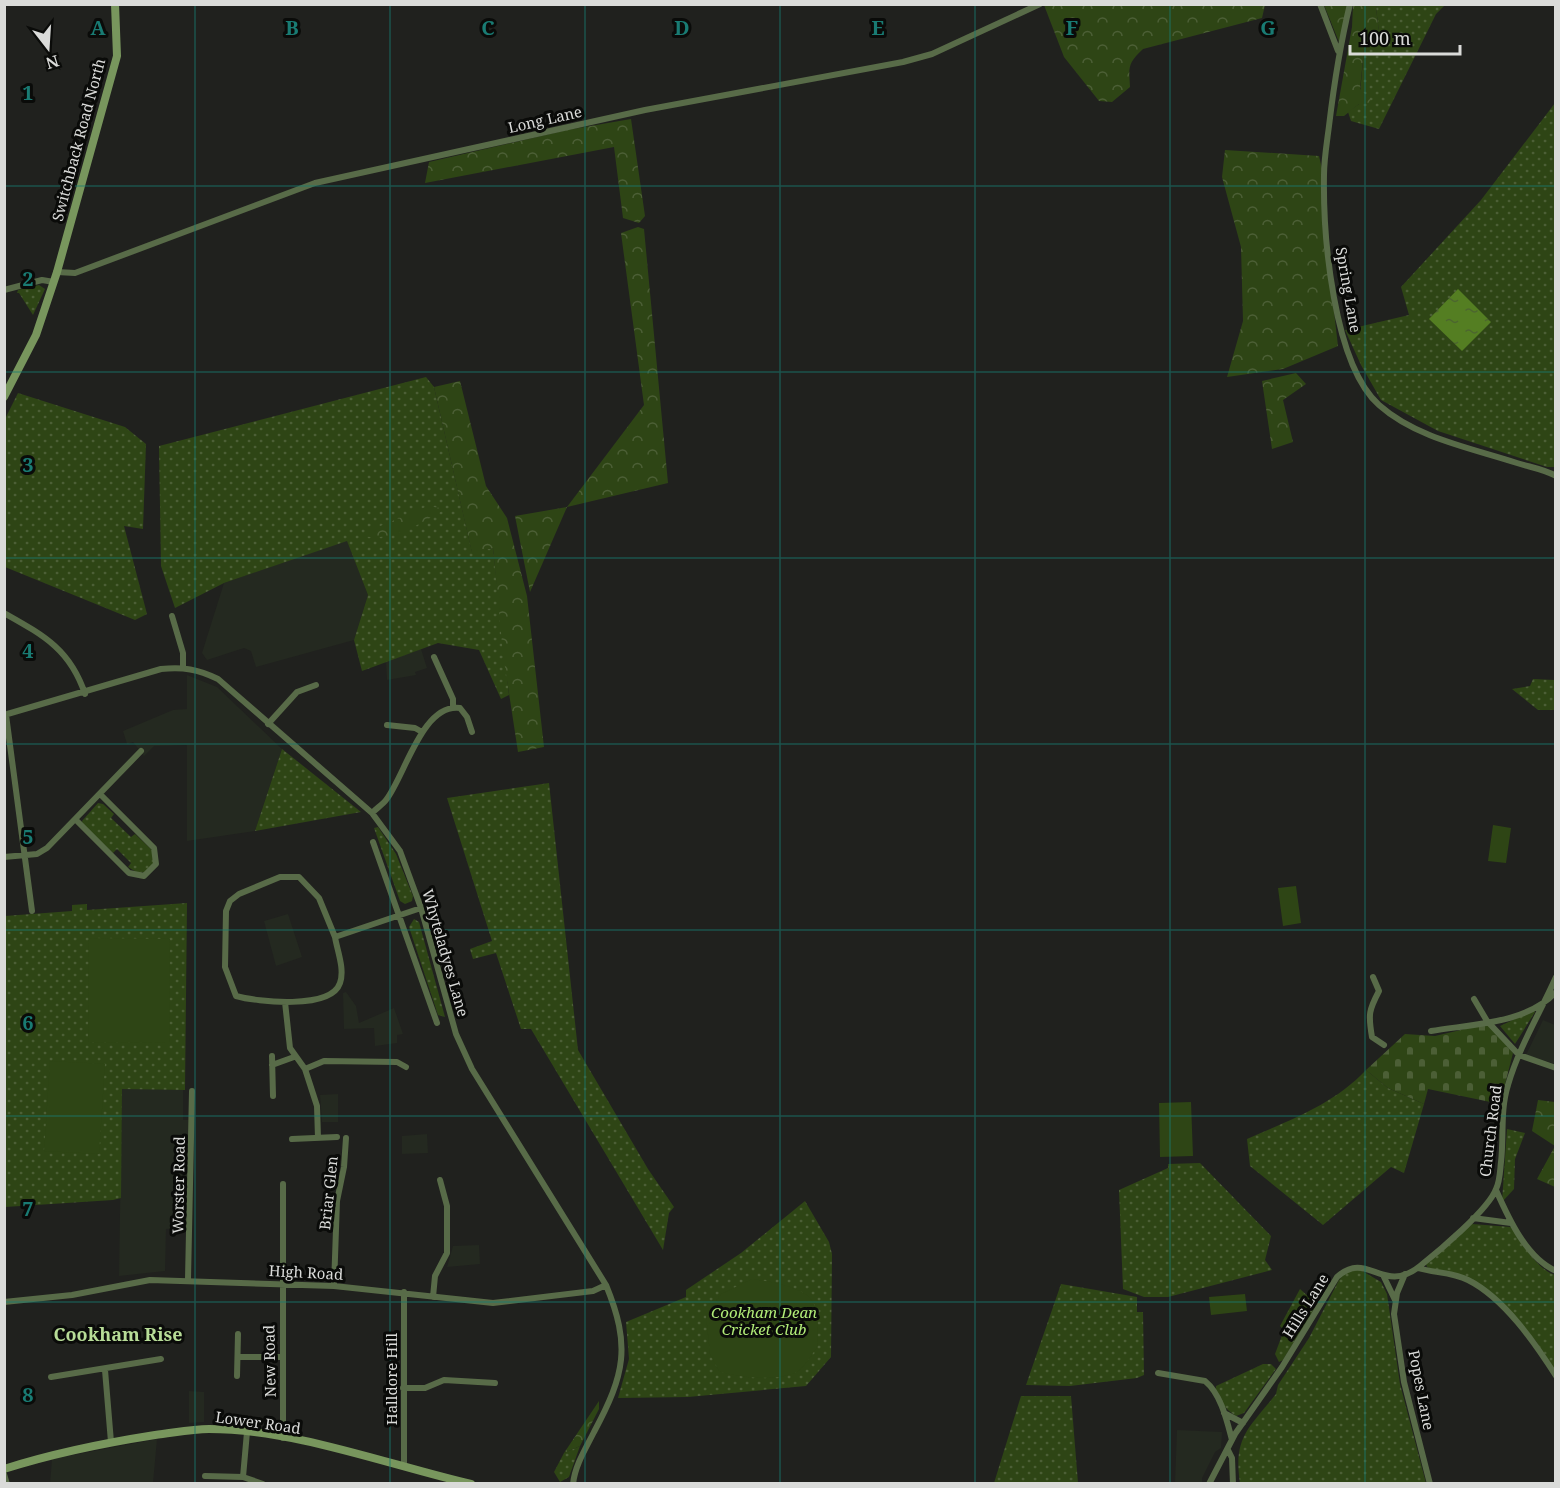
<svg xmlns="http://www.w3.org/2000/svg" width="1560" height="1488" viewBox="0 0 1560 1488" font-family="'Noto Serif',serif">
	<defs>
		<pattern id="green-dots" width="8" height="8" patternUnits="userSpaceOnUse" patternTransform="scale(1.5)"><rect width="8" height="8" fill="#2e4515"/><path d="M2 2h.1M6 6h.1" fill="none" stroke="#4c5f36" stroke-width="1.8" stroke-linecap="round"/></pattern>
		<pattern id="forest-crowns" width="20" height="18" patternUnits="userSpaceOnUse" patternTransform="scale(1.5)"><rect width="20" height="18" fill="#2e4515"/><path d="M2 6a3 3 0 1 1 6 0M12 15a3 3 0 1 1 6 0" fill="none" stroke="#4c5f36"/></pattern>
		<pattern id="cemetery-stones" width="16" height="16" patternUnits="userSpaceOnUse" patternTransform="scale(1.5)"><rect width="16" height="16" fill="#2e4515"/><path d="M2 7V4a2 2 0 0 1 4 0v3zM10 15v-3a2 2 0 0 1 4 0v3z" fill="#4c5f36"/></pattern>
		<pattern id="water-ripples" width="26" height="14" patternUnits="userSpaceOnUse" patternTransform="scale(1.5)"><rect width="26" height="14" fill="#547e22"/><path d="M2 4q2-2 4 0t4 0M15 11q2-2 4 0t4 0" fill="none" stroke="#4c662e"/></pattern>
	</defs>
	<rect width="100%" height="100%" fill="#20211e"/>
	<path fill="#242920" d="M347 540 368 595 354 640 256 667 251 651 244 648 207 660 202 653 224 583Z
		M421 649 427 668 415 672 416 675 387 680 386 661Z
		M187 675 217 687 282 749 255 831 187 841V745L154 746 144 756 133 742 127 744 123 731 173 710 187 709Z
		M288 914 302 957 276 966 264 921Z
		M346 992 356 1006 359 1023 394 1008 403 1034 397 1035V1043L375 1046 374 1028 344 1029 343 993Z
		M1543 1020 1555 1025V1064L1526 1055Z
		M122 1088 183 1090V1120H189L185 1228 166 1229 165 1271 119 1276Z
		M338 1094V1122H322L320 1095Z
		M427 1134 428 1153 402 1154V1136Z
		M479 1245 480 1264 447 1267 453 1246Z
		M189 1391 204 1392V1422L189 1423Z
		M1177 1430 1222 1432 1221 1448 1215 1452 1202 1478V1483H1175Z
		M157 1439 153 1483 50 1484 52 1459Z"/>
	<path fill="url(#green-dots)" d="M1376 5H1445L1436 14 1379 129 1351 121 1348 112 1359 104 1364 50C1385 33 1377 28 1376 5Z
		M1555 103V467H1547L1438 431 1381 400 1361 365 1345 330 1409 315 1401 287 1481 200Z
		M39 285 45 289 33 315 19 293H17L18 290Z
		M426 377 434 387 472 552 493 548 509 695 501 699 479 650 438 643 362 671 354 640 368 595 347 541 224 583 175 608 161 566 159 446Z
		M18 393 125 427 146 444 143 529 124 526 147 614 135 620 5 567V419Z
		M1533 679 1555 680V710H1538L1512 689 1530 686Z
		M282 749 361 812 255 831Z
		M549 783 578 1050 648 1169 674 1207 669 1213 663 1250 531 1029H521L496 953 473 959 470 949 492 941 447 798Z
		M98 803 103 804 114 814 111 818 131 837 135 834 153 851 155 862 145 872 138 873 128 867 131 863 117 849 113 853 83 825 82 821Z
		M378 827 396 854 413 896 412 901 405 904 400 901 374 828Z
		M187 903 185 1090 122 1089 121 1198 113 1200 5 1207V916L72 911V905L87 904V910Z
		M414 919 419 922 445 1017 438 1015 409 927Z
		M1534 1010 1535 1012 1515 1044 1500 1026Z
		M1366 1070 1388 1088 1424 1104 1404 1173 1391 1167 1323 1225 1250 1166 1247 1139C1290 1120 1333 1105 1366 1070Z
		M1507 1129 1525 1133 1515 1159 1514 1189 1502 1202Z
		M1200 1163 1271 1236 1265 1260 1272 1270 1168 1297H1144L1123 1289 1119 1190 1168 1168V1164Z
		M805 1201 829 1242 832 1254 831 1357 806 1386 688 1397 618 1398 629 1359 626 1322 686 1297V1290L741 1253Z
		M1472 1224 1511 1227C1522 1242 1536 1269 1555 1275V1372L1536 1341 1481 1286 1427 1267 1426 1264Z
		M1359 1269 1381 1282 1387 1294 1400 1384 1426 1483H1240C1233 1437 1249 1428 1276 1394L1278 1385 1309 1338 1339 1280 1345 1273Z
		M1061 1284 1137 1297V1312H1143L1144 1375 1137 1378 1070 1386 1026 1385Z
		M1300 1289 1313 1301 1314 1309 1283 1360 1279 1362 1275 1354 1284 1330 1280 1326Z
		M1263 1364H1271L1276 1369 1244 1413 1236 1416C1226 1410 1215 1398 1216 1386Z
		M1021 1396H1071L1078 1483H994Z
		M580 1446 569 1477 560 1482 554 1472 564 1453Z"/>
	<path fill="url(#forest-crowns)" d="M1044 5H1265L1262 18 1143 49C1127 64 1129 67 1130 87L1112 102 1099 101 1064 57Z
		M1324 5H1348L1339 42Z
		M1353 5H1376C1377 29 1385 32 1364 50L1360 89 1373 102 1359 104 1344 116H1336L1352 27Z
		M631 119 645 216 639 223 623 218 614 147 425 183 429 162 567 130Z
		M1225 150 1319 156 1323 173 1325 234 1338 346 1283 369 1227 377 1243 321 1241 247 1222 177Z
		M638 227 644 229 668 483 567 507 530 592 515 516 567 507 644 405 621 233Z
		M1296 373 1306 384 1283 400 1293 442 1272 449 1262 381Z
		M460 381 486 486 507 518 527 596 544 747 518 752 503 654 493 548 472 553 434 387Z
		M428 506 446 509C418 524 391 544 359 535Z
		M1538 1100 1555 1102V1187L1537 1179 1555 1146 1532 1131Z
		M599 1401V1409L580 1446 564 1453Z"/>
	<path fill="url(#cemetery-stones)" d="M1482 1025 1490 1026 1513 1053 1500 1104 1428 1089 1424 1104 1388 1088 1366 1070 1405 1034 1435 1036Z"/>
	<path fill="#2e4515" d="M1493 825 1511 828 1506 863 1488 861Z
		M1296 886 1301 923 1283 926 1278 888Z
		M89 938 170 939 169 1043 88 1042Z
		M50 1061 105 1064 99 1154 44 1151Z
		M1191 1102 1193 1156 1160 1157 1159 1103Z
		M752 1279C767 1281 799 1286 810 1298 820 1309 817 1331 818 1345 813 1353 807 1364 798 1371 781 1382 737 1378 719 1371L710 1354 706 1315 721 1294Z
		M1245 1294 1247 1311 1211 1315 1209 1297Z"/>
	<path fill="url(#water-ripples)" d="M1458 289 1491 322 1462 351 1429 319Z"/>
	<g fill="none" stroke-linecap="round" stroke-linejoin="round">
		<path stroke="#586b48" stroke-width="6" d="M1320 4 1338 51
			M1350 4C1340 45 1334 84 1329 126 1327 142 1324 159 1324 175 1323 235 1333 364 1379 405 1416 438 1471 448 1517 463 1529 467 1544 469 1556 476
			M57 272 75 273 315 183 645 110 903 62 932 54 1040 4
			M4 290 42 280 54 282
			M4 613C43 635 70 649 85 694
			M172 616 183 653V667
			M434 657 453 699V707
			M4 715 161 669C184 667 197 669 218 679L372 813 400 851 421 908 456 1034 472 1069 606 1285C631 1346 625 1374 594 1432 586 1448 575 1465 573 1484
			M6 715 32 911
			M268 724 297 692 316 685
			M387 725 415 728 422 732
			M372 813C377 808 383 804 386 800 405 776 422 703 460 708L467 717 472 732
			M77 821 129 873 144 876 156 864 154 848 101 795
			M373 842 437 1023
			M4 857 37 854 47 848 141 751
			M335 937 319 898 299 877H280L239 894 230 901 226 911 225 967 236 996C257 1002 331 1010 340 983 345 969 337 950 335 937L421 908
			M1373 977 1379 991C1369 1010 1368 1014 1372 1037L1384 1045
			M1474 999 1487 1021 1519 1055 1556 1068
			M285 1002 290 1048 305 1069 317 1106 318 1138
			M1431 1031C1472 1024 1526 1024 1556 992
			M272 1056 273 1096
			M272 1065 294 1057
			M305 1069 324 1061 397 1062 406 1067
			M292 1139 337 1137
			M1496 1190C1508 1217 1526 1258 1556 1271
			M1473 1218 1511 1223
			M1418 1268C1434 1273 1452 1272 1468 1280 1504 1298 1535 1343 1556 1376
			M1405 1274 1397 1293 1394 1314 1404 1382 1430 1484
			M1384 1277 1395 1300
			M188 1279 192 1091
			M334 1286 337 1201 344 1167 346 1138
			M433 1297 435 1276 447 1253V1206L440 1180
			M4 1302 72 1295 150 1280 334 1286 493 1303 593 1291 606 1285
			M238 1357H281
			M105 1370 111 1442
			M1158 1373 1205 1381C1221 1394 1227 1421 1232 1440
			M237 1376 238 1334
			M51 1377 161 1359
			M403 1388H425L444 1380 495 1383
			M1224 1413 1243 1423
			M283 1438V1184
			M1228 1450 1232 1458 1233 1484
			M404 1465V1292
			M4 1474 7 1484
			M205 1476 243 1477 263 1484
			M243 1477 247 1432
			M1209 1484 1235 1434 1282 1367 1337 1277C1368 1249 1382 1296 1420 1266 1438 1252 1489 1209 1496 1189 1500 1181 1500 1170 1501 1162 1504 1137 1500 1110 1508 1085 1519 1047 1540 1013 1556 977"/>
		<path stroke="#78965d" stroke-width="8" d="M4 397 36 335 57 272 117 56 115 4
			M4 1469C54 1453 104 1443 155 1435 173 1433 191 1429 209 1429 294 1429 389 1465 471 1484"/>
	</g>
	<path fill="none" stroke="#197b73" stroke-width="1.5" stroke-opacity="0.55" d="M195 4V1484M390 4V1484M585 4V1484M780 4V1484M975 4V1484M1170 4V1484M1365 4V1484M4 186H1556M4 372H1556M4 558H1556M4 744H1556M4 930H1556M4 1116H1556M4 1302H1556"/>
	<g text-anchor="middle" stroke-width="6" stroke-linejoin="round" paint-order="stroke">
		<g font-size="15" fill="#dadbd9" stroke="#0a0b09">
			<text transform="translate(545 120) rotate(-13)" y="5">Long Lane</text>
			<text transform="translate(79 140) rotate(-75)" y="5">Switchback Road North</text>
			<text transform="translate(1348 290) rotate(80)" y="5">Spring Lane</text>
			<text transform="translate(445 953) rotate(74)" y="5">Whyteladyes Lane</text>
			<text transform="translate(1491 1131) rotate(-83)" y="5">Church Road</text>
			<text transform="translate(179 1185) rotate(-89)" y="5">Worster Road</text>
			<text transform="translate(329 1193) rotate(-84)" y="5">Briar Glen</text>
			<text transform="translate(306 1273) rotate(3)" y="5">High Road</text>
			<text transform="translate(1306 1306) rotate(-58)" y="5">Hills Lane</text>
			<text transform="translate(270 1361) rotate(-91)" y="5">New Road</text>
			<text transform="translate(392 1379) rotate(-90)" y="5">Halldore Hill</text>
			<text transform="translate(1421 1390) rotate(79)" y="5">Popes Lane</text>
			<text transform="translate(258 1423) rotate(8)" y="5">Lower Road</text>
		</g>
		<g font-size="15" font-style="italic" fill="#b1ec78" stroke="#0a0b09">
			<text x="764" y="1318">Cookham Dean<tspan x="764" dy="17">Cricket Club</tspan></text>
		</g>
		<g font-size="18" font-weight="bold" fill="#b7dc97" stroke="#0a0b09">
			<text x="118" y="1341">Cookham Rise</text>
		</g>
	</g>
	<g font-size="20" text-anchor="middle" font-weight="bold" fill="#197b73" stroke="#0a0b09" stroke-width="6" stroke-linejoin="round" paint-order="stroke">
		<text x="98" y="35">A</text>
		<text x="292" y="35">B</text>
		<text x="488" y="35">C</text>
		<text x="682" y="35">D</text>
		<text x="878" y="35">E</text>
		<text x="1072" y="35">F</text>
		<text x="1268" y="35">G</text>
		<text x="28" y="100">1</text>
		<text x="28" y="286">2</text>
		<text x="28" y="472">3</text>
		<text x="28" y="658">4</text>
		<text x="28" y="844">5</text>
		<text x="28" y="1030">6</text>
		<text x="28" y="1216">7</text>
		<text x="28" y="1402">8</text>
	</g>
	<rect width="1560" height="1488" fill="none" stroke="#dadbd9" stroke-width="12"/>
	<g transform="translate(48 48) rotate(163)" stroke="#0a0b09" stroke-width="4.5" paint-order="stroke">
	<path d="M0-4.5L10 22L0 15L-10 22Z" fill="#dadbd9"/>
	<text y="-9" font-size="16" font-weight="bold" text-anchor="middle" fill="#dadbd9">N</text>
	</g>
	<path d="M1350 45v9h110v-9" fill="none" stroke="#dadbd9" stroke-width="3"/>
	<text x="1359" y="45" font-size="18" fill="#dadbd9" stroke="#0a0b09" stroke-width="4.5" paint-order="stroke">100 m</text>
</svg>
